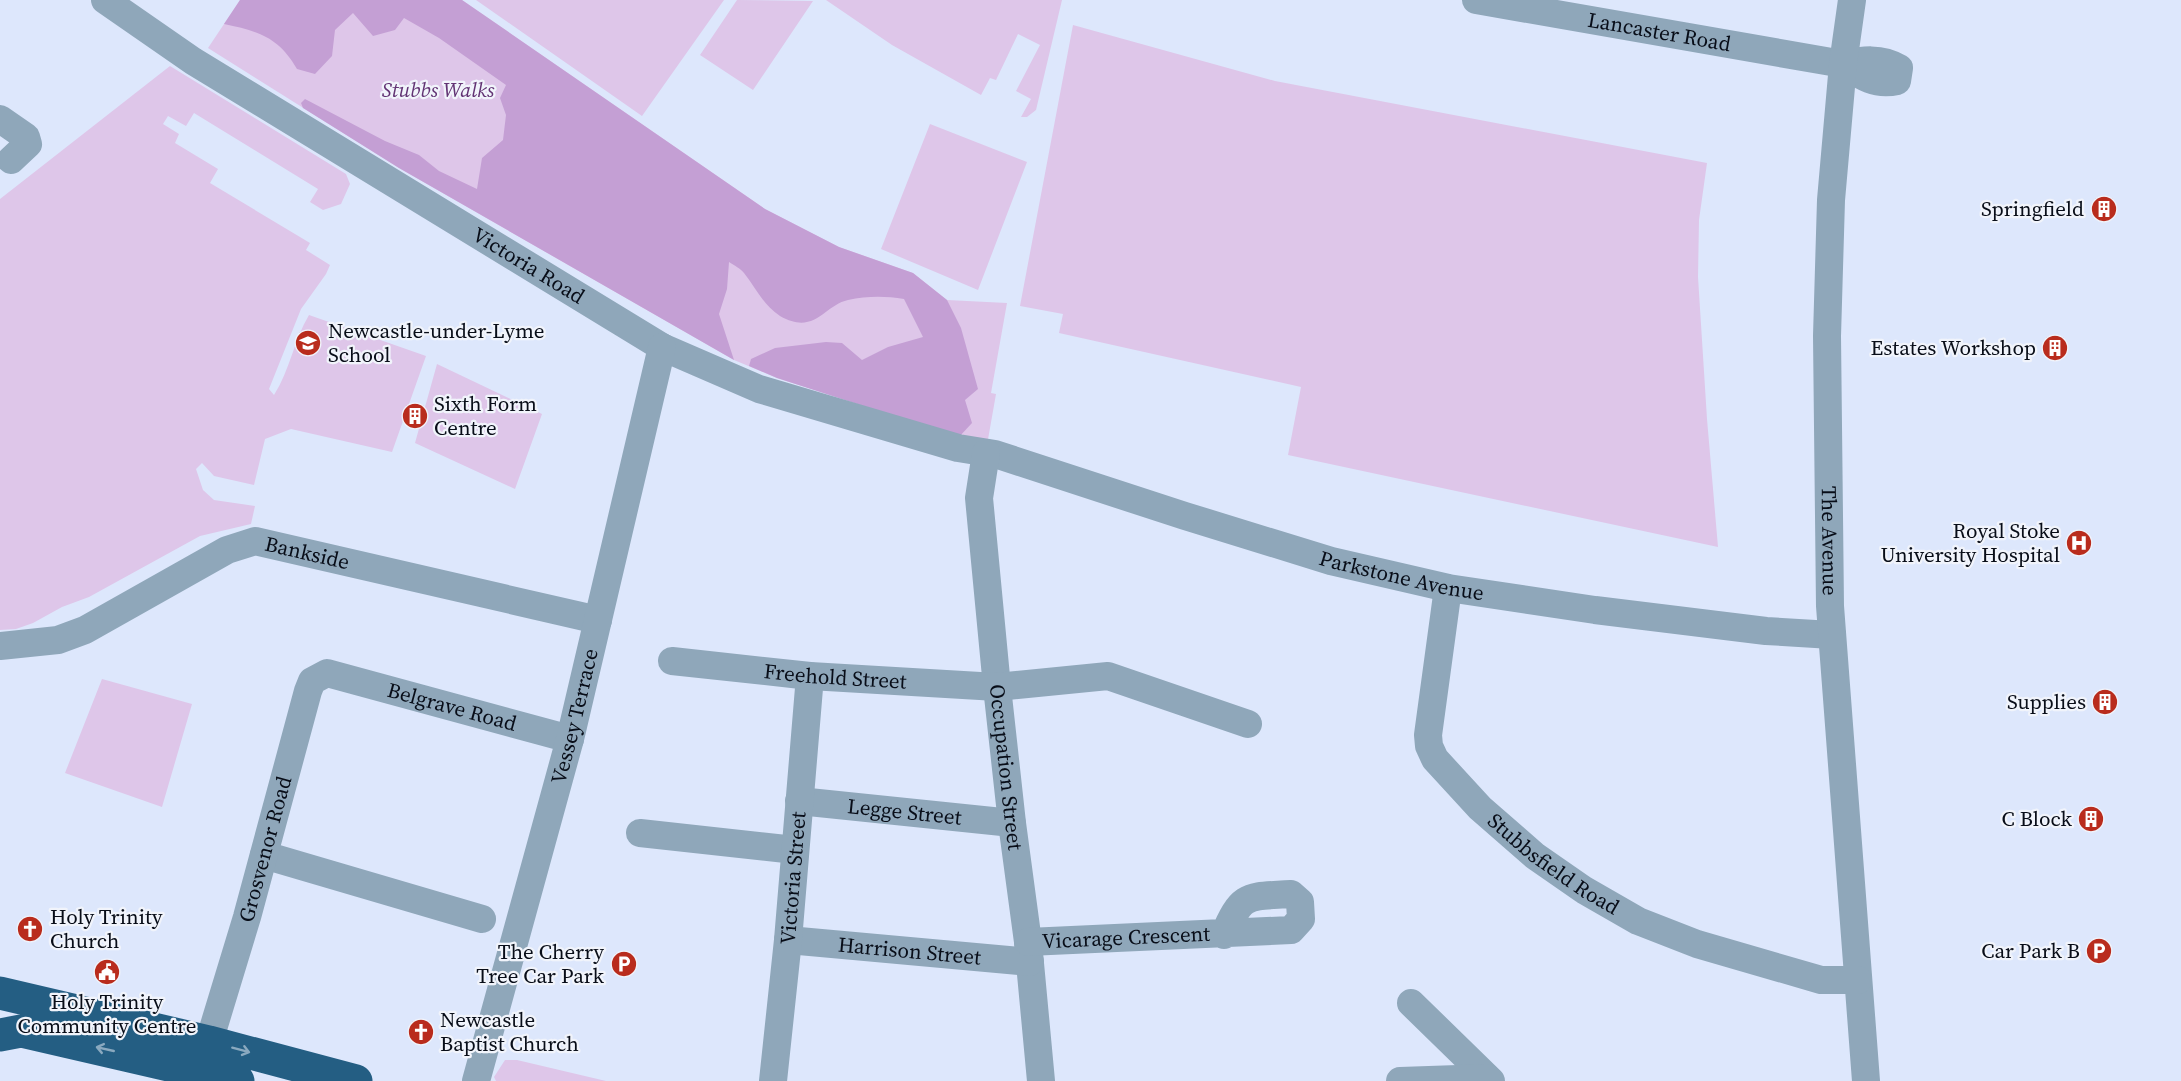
<svg xmlns="http://www.w3.org/2000/svg" width="2181" height="1081" viewBox="0 0 2181 1081" font-family="'Source Serif 4',serif">
	<rect width="100%" height="100%" fill="#dde7fc"/>
	<path fill="#dec6e9" d="M240 0H462L765 209 839 247 913 273 947 300 1007 303 991 393 996 394 987 445 777 378 734 360 399 168 208 48Z
		M476 0H724L642 116Z
		M737 0 813 1 753 90 700 55Z
		M826 0H1062L1036 110 1027 117H1021L1031 99 1016 91 1040 45 1018 34 996 80 990 78 981 95 892 45Z
		M1073 25 1275 81 1707 163 1699 220 1698 277 1707 419 1718 547 1288 455 1301 387 1059 333 1063 314 1020 306Z
		M170 66 346 174 350 184 341 204 323 210 310 202 318 189 194 113 186 126 168 116 163 124 179 134 175 143 218 169 210 183 310 243 306 250 330 265 326 274 301 309 269 389 274 395C290 370 294 340 309 315L426 356 392 452 291 429 265 439 254 485 214 476 202 463 196 469 203 490 214 500 255 506 251 524 200 536 89 597 62 607 33 623 16 629 0 630V199Z
		M930 124 1027 162 978 290 881 249Z
		M437 364 542 414 515 489 415 443Z
		M102 679 192 704 162 807 65 773Z
		M505 1060H517L606 1081H496L494 1077Z"/>
	<path fill="#c49fd4" d="M240 0H462L765 209 839 247 913 273 947 300 961 328 978 389 965 400 972 423 959 437 777 378 749 366 751 359 775 348 826 342 842 343 862 360 888 347 923 337 904 299C885 296 867 296 848 300 824 305 815 336 780 316 763 305 756 288 744 273 741 269 734 265 729 262L727 289 719 314 734 360 399 168 303 108 301 103 305 99 385 141 419 155 439 171 477 189 482 158 503 140 506 115 500 98 506 85 439 38 404 18 395 30 373 36 353 13 335 30 332 56 315 74 297 69C279 37 258 31 224 24Z"/>
	<g fill="none" stroke-linecap="round" stroke-linejoin="round">
		<g stroke="#8fa7ba" stroke-width="28">
			<path id="s1" d="M105 0 193 61 662 347 759 389 958 448 995 454 1185 516 1331 561 1448 588 1595 610 1766 631 1832 635"/>
			<path id="s2" d="M1476 0 1843 64C1862 60 1881 57 1899 68L1897 81C1875 86 1861 76 1843 64"/>
			<path id="s3" d="M1852 0 1843 64 1831 200 1827 336 1830 606 1866 1081"/>
			<path d="M0 119 26 137 28 144 11 160"/>
			<path id="s4" d="M986 453 979 498 997 687 1012 823 1028 942 1041 1081"/>
			<path id="s5" d="M1448 588 1428 735 1429 746 1435 759 1480 808 1535 856 1584 890 1638 921 1697 944 1821 980H1858"/>
			<path id="s6" d="M0 646 58 640 85 630 227 550 255 541 598 620"/>
			<path id="s7" d="M672 661 810 676 997 687 1108 676 1248 724"/>
			<path id="s8" d="M799 801 1012 823"/>
			<path d="M640 833 795 850"/>
			<path d="M264 855 482 919"/>
			<path id="s9" d="M788 940 1030 962"/>
			<path id="s10" d="M1028 942 1291 930 1301 919 1300 902 1291 894C1248 897 1242 892 1224 935"/>
			<path d="M1411 1003 1491 1081"/>
			<path id="s11" d="M209 1042 247 917 308 691 312 681 327 673 570 739"/>
			<path id="s12" d="M476 1081 570 739 662 347"/>
			<path id="s13" d="M773 1081 788 940 810 676"/>
			<path d="M1400 1081 1487 1078"/>
		</g>
		<path stroke="#245e83" stroke-width="33" d="M0 993 209 1042 356 1081
			M0 1035 21 1031 238 1081"/>
	</g>
	<defs><path id="oneway-shaft" d="M-6 0H5M1.5-3L5.5 0L1.5 3" fill="none" stroke-width="1.6" stroke-linecap="round" stroke-linejoin="round" transform="scale(1.5)"/></defs>
	<g stroke="#8aa9bf">
		<use href="#oneway-shaft" transform="translate(105 1049) rotate(-167)"/>
		<use href="#oneway-shaft" transform="translate(241 1050) rotate(15)"/>
	</g>
	<defs>
		<g id="building-disc" transform="scale(1.35)"><circle r="9.5" fill="#b92c1d" stroke="#f1f4fb"/><path d="M-4-6H4V6H1V3H-1V6H-4ZM-2.5-4.3h1.7v1.8h-1.7ZM.8-4.3h1.7v1.8H.8ZM-2.5-1h1.7V.8h-1.7ZM.8-1h1.7V.8H.8Z" fill="#fff"/></g>
		<g id="school-disc" transform="scale(1.35)"><circle r="9.5" fill="#b92c1d" stroke="#f1f4fb"/><path d="M0-5L7-2L0 1L-7-2ZM-4 1L0 2.5L4 1V4Q0 6-4 4Z" fill="#fff"/></g>
		<g id="hospital-disc" transform="scale(1.35)"><circle r="9.5" fill="#b92c1d" stroke="#f1f4fb"/><path d="M-5-5h3v3.5h4V-5h3V5h-3V1.5h-4V5h-3Z" fill="#fff"/></g>
		<g id="church-disc" transform="scale(1.35)"><circle r="9.5" fill="#b92c1d" stroke="#f1f4fb"/><path d="M-1.2-6h2.4v3.5h3.3v2.4h-3.3V6h-2.4V-.1h-3.3v-2.4h3.3Z" fill="#fff"/></g>
		<g id="parking-disc" transform="scale(1.35)"><circle r="9.5" fill="#b92c1d" stroke="#f1f4fb"/><path d="M-3.5-5.5H1a3.5 3.5 0 0 1 0 7H-1V5.5H-3.5ZM-1-3.4V-.6H.8a1.4 1.4 0 0 0 0-2.8Z" fill="#fff"/></g>
		<g id="civic-disc" transform="scale(1.35)"><circle r="9.5" fill="#b92c1d" stroke="#f1f4fb"/><path d="M-.6-6.5H3V-4.5H.6V-3L4-1V1h2V6H-6V1h2V-1L-.6-3ZM-1.2 2.5V6h2.4V2.5Z" fill="#fff"/></g>
	</defs>
	<g fill-rule="evenodd">
		<use href="#building-disc" x="2104" y="209"/>
		<use href="#school-disc" x="308" y="343"/>
		<use href="#building-disc" x="2055" y="348"/>
		<use href="#building-disc" x="415" y="416"/>
		<use href="#hospital-disc" x="2079" y="543"/>
		<use href="#building-disc" x="2105" y="702"/>
		<use href="#building-disc" x="2091" y="819"/>
		<use href="#church-disc" x="30" y="929"/>
		<use href="#parking-disc" x="2099" y="951"/>
		<use href="#parking-disc" x="624" y="964"/>
		<use href="#civic-disc" x="107" y="972"/>
		<use href="#church-disc" x="421" y="1032"/>
	</g>
	<g text-anchor="middle" stroke-width="4.5" stroke-linejoin="round" paint-order="stroke">
		<g font-size="21" fill="#080d18" stroke="#f1f4fb">
			<text dy="7" stroke="none"><textPath href="#s2" startOffset="186">Lancaster Road</textPath></text>
			<text dy="7" stroke="none"><textPath href="#s1" startOffset="500">Victoria Road</textPath></text>
			<text dy="7" stroke="none"><textPath href="#s3" startOffset="542">The Avenue</textPath></text>
			<text dy="7" stroke="none"><textPath href="#s6" startOffset="333">Bankside</textPath></text>
			<text dy="7" stroke="none"><textPath href="#s1" startOffset="1432">Parkstone Avenue</textPath></text>
			<text dy="7" stroke="none"><textPath href="#s7" startOffset="164">Freehold Street</textPath></text>
			<text dy="7" stroke="none"><textPath href="#s11" startOffset="522">Belgrave Road</textPath></text>
			<text dy="7" stroke="none"><textPath href="#s12" startOffset="378">Vessey Terrace</textPath></text>
			<text dy="7" stroke="none"><textPath href="#s4" startOffset="316">Occupation Street</textPath></text>
			<text dy="7" stroke="none"><textPath href="#s8" startOffset="106">Legge Street</textPath></text>
			<text dy="7" stroke="none"><textPath href="#s11" startOffset="201">Grosvenor Road</textPath></text>
			<text dy="7" stroke="none"><textPath href="#s5" startOffset="333">Stubbsfield Road</textPath></text>
			<text dy="7" stroke="none"><textPath href="#s13" startOffset="204">Victoria Street</textPath></text>
			<text dy="7" stroke="none"><textPath href="#s10" startOffset="98">Vicarage Crescent</textPath></text>
			<text dy="7" stroke="none"><textPath href="#s9" startOffset="122">Harrison Street</textPath></text>
		</g>
		<g font-size="21" font-style="italic" fill="#623374" stroke="#f1f4fb">
			<text x="438" y="97">Stubbs Walks</text>
		</g>
		<g font-size="21" fill="#080d18" stroke="#f1f4fb" text-anchor="end">
			<text x="2084" y="216">Springfield</text>
			<text x="328" y="338" text-anchor="start">Newcastle-under-Lyme<tspan x="328" dy="24">School</tspan></text>
			<text x="2036" y="355">Estates Workshop</text>
			<text x="434" y="411" text-anchor="start">Sixth Form<tspan x="434" dy="24">Centre</tspan></text>
			<text x="2060" y="538">Royal Stoke<tspan x="2060" dy="24">University Hospital</tspan></text>
			<text x="2086" y="709">Supplies</text>
			<text x="2072" y="826">C Block</text>
			<text x="50" y="924" text-anchor="start">Holy Trinity<tspan x="50" dy="24">Church</tspan></text>
			<text x="2080" y="958">Car Park B</text>
			<text x="604" y="959">The Cherry<tspan x="604" dy="24">Tree Car Park</tspan></text>
			<text x="107" y="1009" text-anchor="middle">Holy Trinity<tspan x="107" dy="24">Community Centre</tspan></text>
			<text x="440" y="1027" text-anchor="start">Newcastle<tspan x="440" dy="24">Baptist Church</tspan></text>
		</g>
	</g>
</svg>
